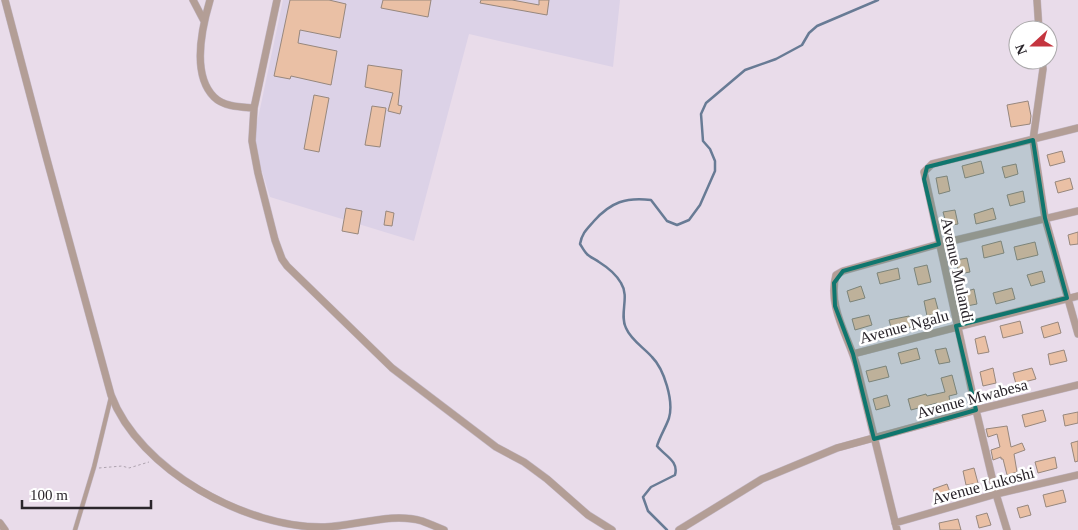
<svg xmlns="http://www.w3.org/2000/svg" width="1078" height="530" viewBox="0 0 1078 530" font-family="'Times New Roman',serif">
	<rect width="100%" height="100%" fill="#e9dcea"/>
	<path fill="#dcd2e7" d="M283 0H620L613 67 469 34 414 241 270 197 253 142Z"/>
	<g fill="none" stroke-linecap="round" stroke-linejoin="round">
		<path stroke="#687b95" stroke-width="2.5" d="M667 530 648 511 643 497 651 487 675 475C679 461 665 456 657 446 660 436 666 427 669 418 674 401 664 369 652 357 643 347 631 340 626 328 619 314 630 297 621 283 616 274 607 267 599 262 595 259 589 257 586 253 584 251 582 247 580 244 582 233 587 229 594 221 611 202 626 197 651 200L667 221 677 225 689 220 700 205 715 171V161L710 149 703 141 701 114 706 103 745 70 776 59 802 45 809 33 817 26 878 0"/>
	</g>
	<path fill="#eac0a5" stroke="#97877d" d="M290 0H329L346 4 340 38 300 30 298 43 337 51 331 85 291 76 290 79 274 76Z
		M383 0H431L428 17 381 8Z
		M481 0H512L539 5V0H549L547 15 480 3Z
		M368 65 402 70 398 105 402 106 400 114 388 111 393 93 365 87Z
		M314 95 329 98 319 152 304 149Z
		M1028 101 1031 116 1030 124 1011 127 1007 105Z
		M372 106 386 108 380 147 365 145Z
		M1062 151 1065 162 1050 166 1047 155Z
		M981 161 984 173 965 178 962 166Z
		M1016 164 1018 174 1005 178 1002 167Z
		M947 176 950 191 939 194 936 178Z
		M1070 178 1073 189 1058 193 1055 182Z
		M1023 191 1025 202 1010 206 1007 195Z
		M346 208 362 211 358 234 342 231Z
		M993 208 996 219 976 224 974 214Z
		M955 210 958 224 947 226 943 212Z
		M386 211 394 213 392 226 384 225Z
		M1078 232V244L1070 245 1068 235Z
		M1001 241 1004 253 984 258 982 246Z
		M1035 242 1038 255 1017 260 1014 247Z
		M967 258 970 272 959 274 956 260Z
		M927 265 931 282 918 285 914 268Z
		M898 268 900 279 880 284 877 273Z
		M1042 271 1045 282 1031 286 1027 275Z
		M861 286 865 298 850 302 847 291Z
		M1012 288 1015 299 996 304 993 293Z
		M974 289 977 304 967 306 964 292Z
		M935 298 939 313 927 316 924 301Z
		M869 315 872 325 855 330 852 319Z
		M909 316 911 327 892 331 889 320Z
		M1020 321 1023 333 1003 338 1000 326Z
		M1058 322 1061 333 1044 338 1041 327Z
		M985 336 989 352 978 354 975 339Z
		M917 348 920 359 901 364 898 353Z
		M946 348 950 362 939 364 935 350Z
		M1064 350 1067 361 1050 365 1048 354Z
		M886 366 889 377 869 382 866 371Z
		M993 368 996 383 983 386 980 372Z
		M1032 368 1036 379 1016 384 1013 373Z
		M952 375 957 394 949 396 950 402 938 406 937 403 911 410 908 399 926 394 927 396 945 392 941 378Z
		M887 395 890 406 876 410 873 399Z
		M1043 410 1046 421 1025 427 1022 415Z
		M1078 412V423L1065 426 1063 415Z
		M1007 426 1011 447 1022 443 1025 450 1014 454 1017 472 1007 475 1003 459H1001V457L993 460 991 450 1000 447 997 434 988 437 986 429Z
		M1078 441V461L1075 462 1071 443Z
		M1055 457 1057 468 1038 473 1035 462Z
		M974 468 978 483 966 485 963 471Z
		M947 484 951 495 937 500 933 489Z
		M1063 490 1066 502 1046 507 1043 495Z
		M1028 505 1031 515 1020 518 1017 508Z
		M987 513 991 525 979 528 976 516Z
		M958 519 961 530H940L939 523Z"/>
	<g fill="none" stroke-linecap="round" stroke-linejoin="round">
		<g stroke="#c3b7c4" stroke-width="5">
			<path id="service" d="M75 530 94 467 111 397"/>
		</g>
		<g stroke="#c3b7c4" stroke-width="8">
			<path id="minor" d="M5 0 46 156 111 395C139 470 247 529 325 527 357 526 391 512 422 521 430 524 437 527 444 530
				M193 0 204 21
				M210 0C202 27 191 74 214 97 224 107 241 107 254 108
				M277 0 254 108 252 141 258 173 275 240 282 259 287 266 392 368 496 447 524 462 547 479 588 515 612 530
				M1037 0 1039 30
				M1042 60 1043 69 1033 140 1045 218 1078 334
				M853 354 1078 296
				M0 523 5 530
				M895 523 996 494 1078 475
				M679 530 762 479 837 448 976 410 1078 385
				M897 530C884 476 870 421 857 367 849 337 827 307 836 275L843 271 939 244 1078 211
				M1007 530 996 494 976 410 924 172 932 164 1078 128"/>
		</g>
		<path stroke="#aea3af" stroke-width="1" stroke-dasharray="2.5 2.5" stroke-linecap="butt" d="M99 468 122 466 129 468 149 462"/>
		<use href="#service" stroke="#b39e96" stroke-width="4"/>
		<use href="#minor" stroke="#b39e96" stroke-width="7"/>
	</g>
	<path fill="#0f766e" fill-opacity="0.2" stroke="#0f766e" stroke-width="4" stroke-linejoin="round" d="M1033 140 1045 218 1067 298 956 326 976 410 874 439 853 354 835 306 834 283 843 271 939 244 924 179 927 167Z"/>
	<g text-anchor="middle" stroke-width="5" stroke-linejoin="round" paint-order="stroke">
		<g font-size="16" fill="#2a252b" stroke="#fff">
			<text transform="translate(958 270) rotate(78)" y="6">Avenue Mulandi</text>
			<text transform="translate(904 326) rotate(-15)" y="6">Avenue Ngalu</text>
			<text transform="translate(972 398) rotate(-15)" y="6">Avenue Mwabesa</text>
			<text transform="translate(983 485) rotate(-15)" y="6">Avenue Lukoshi</text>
		</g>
	</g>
	<g transform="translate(1033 45) rotate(249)"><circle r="24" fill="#ffffff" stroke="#aaa8aa"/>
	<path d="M0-4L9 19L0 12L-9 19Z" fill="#c5353f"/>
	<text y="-8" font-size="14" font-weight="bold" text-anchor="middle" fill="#2a252b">N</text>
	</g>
	<path d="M22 500v8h129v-8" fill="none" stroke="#2a252b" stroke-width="2.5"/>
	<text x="30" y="500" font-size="15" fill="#2a252b" stroke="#ffffff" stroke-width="4" paint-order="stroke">100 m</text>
</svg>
